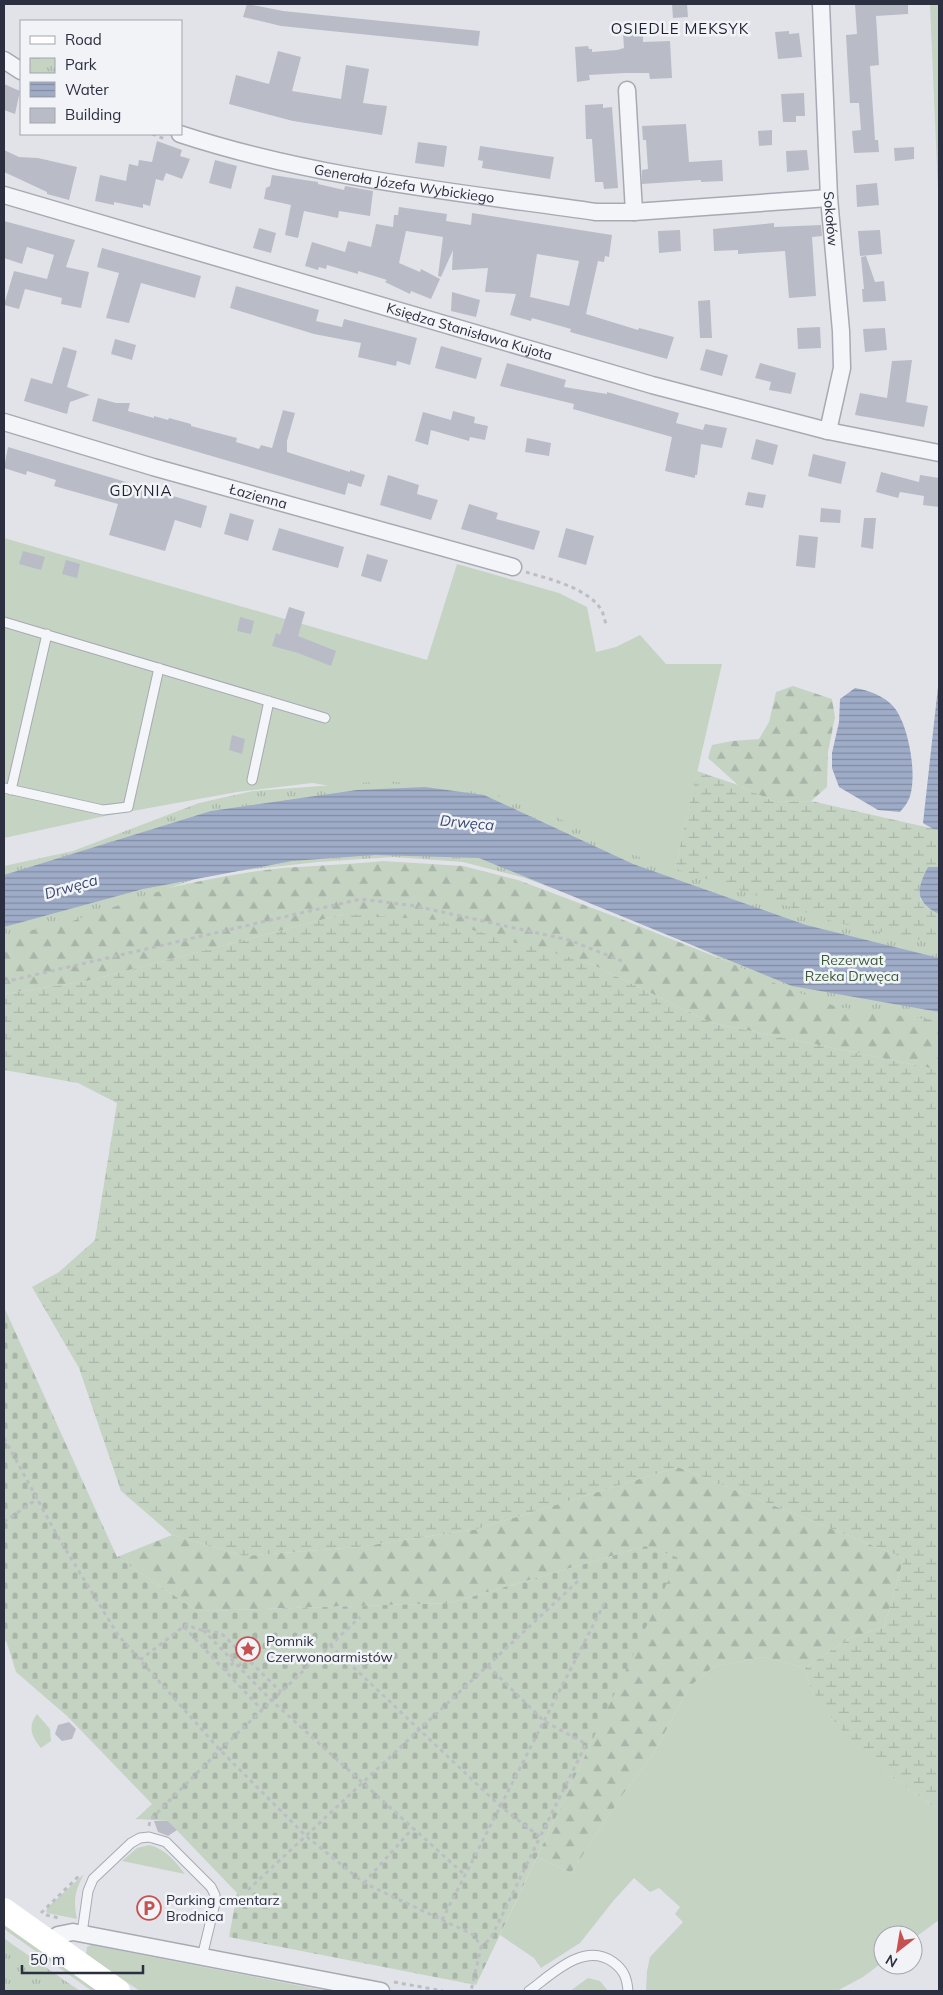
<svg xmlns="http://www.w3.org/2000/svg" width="943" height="1995" viewBox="0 0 943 1995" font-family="Mulish,sans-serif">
	<defs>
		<pattern id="forest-firs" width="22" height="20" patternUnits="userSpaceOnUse" patternTransform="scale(1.25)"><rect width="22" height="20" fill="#c5d3c3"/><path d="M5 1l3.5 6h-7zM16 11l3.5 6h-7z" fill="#a9b5a9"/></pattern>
		<pattern id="wetland-marsh" width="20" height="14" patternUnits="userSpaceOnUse" patternTransform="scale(1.25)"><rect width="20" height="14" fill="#c5d3c3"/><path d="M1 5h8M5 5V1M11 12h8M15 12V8" fill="none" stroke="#a9b5a9"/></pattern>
		<pattern id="cemetery-stones" width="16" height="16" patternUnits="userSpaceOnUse" patternTransform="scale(1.25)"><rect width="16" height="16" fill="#c5d3c3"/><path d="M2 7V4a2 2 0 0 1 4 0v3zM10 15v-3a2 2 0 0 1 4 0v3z" fill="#a9b5a9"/></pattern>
		<pattern id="park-tufts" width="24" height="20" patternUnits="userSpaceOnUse" patternTransform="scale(1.25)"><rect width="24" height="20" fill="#c5d3c3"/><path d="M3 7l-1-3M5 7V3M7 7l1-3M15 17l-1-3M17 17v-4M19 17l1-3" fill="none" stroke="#a9b5a9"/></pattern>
		<pattern id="water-rules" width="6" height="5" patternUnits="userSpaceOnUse" patternTransform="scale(1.25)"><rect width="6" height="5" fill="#9facc7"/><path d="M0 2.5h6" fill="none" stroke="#828ca3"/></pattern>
	</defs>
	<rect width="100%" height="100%" fill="#e2e3e9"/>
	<path fill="#c5d3c3" d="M930 4H939V214Z
		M4 538 427 660 457 564 559 593 587 607 596 652 616 647 640 635 666 664H722L673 877 357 790 312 783 237 792 105 816 4 838Z
		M763 1657 805 1668 811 1689 886 1773 939 1810V1920L913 1939V1935H883V1962L863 1977 837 1991H646L647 1971 650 1957 683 1922 675 1914 680 1907 659 1888 650 1892 634 1878 614 1900 580 1943 541 1968 534 1958 500 1935 537 1857 571 1873 623 1794 654 1753 689 1687 713 1667Z
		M37 1714 50 1729 51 1741 41 1748C32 1737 27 1727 37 1714Z
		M149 1845C166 1849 175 1861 185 1874L122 1861 137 1848Z
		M84 1874C75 1890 73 1901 77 1919L47 1913 46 1911 48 1907Z
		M4 1925 98 1991H92L4 1929Z
		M91 1945 327 1991H140L86 1955 87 1947Z
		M588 1978 600 1981 608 1991H570Z"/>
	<path fill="url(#forest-firs)" d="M793 686 832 699 835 717 828 752 827 787 811 801 775 802 738 785 708 758 712 745 732 741 759 739 769 722 776 692Z
		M383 861 463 866 518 880 616 917 799 990 939 1017V1070L712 1023 587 962 344 914 87 981 4 994V931C86 909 167 885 251 872 295 865 339 866 383 861Z
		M678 1467 904 1558 884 1627 848 1639 805 1668 763 1657 713 1667 689 1687 654 1753 623 1794 571 1873 537 1857 678 1558 646 1546 450 1603 197 1611 117 1557 172 1535 244 1556 358 1547 477 1529Z"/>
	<path fill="url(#wetland-marsh)" d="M697 771 738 785 775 802 811 801 939 830V867L920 899 927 907 939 914V958L673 877Z
		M344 914 437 920 587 962 712 1023 939 1070V1810L886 1773 838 1726 811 1689 805 1668 848 1639 884 1627 904 1558 678 1467 477 1529 358 1547 244 1556 172 1535 121 1491 79 1368 32 1287 59 1272 95 1240 117 1103 78 1083 4 1070V994L87 981Z"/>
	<path fill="url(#cemetery-stones)" d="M4 1307 117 1557 197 1611 450 1603 646 1546 679 1558 476 1985 229 1937 237 1893 168 1821 136 1819 152 1804 67 1716 16 1672 7 1643 4 1639Z"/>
	<path fill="url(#park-tufts)" d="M386 781 466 789 526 801 619 850 838 923 939 944V1021L837 1007 781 986 640 921 525 878 463 862 393 857 318 862 210 874 61 925 4 935V866L73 851 199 803 253 791Z
		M4 1938 12 1944 80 1991H4Z"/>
	<path fill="url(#water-rules)" d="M939 678V830L933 829 923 823Z
		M855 688C868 690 884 696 893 706 909 724 918 777 909 799 907 804 903 808 900 812L878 810 839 787 832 768V753L839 722 840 699Z
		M425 787 484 795 633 864 806 925 939 958V1012L792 986 479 858 375 855 292 861 143 889 4 927V875L211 811 357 790Z
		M928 867H939V914C915 902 916 890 928 867Z"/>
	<path fill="#b9bcc6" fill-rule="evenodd" d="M247 4 283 11 480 31 478 46 281 26 243 17Z
		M672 4H687L688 17 673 18Z
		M855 4H908V14L876 16 879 65 870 66 875 140H878L879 152 854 153 852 131 861 130 859 103H850L846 35 857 34Z
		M789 31V34L799 33 802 57 778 59 775 32Z
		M643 32V42L670 41 672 78 650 79 649 73H625L589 75 590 80 577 82 575 47 588 46 589 49H592V52L617 50 624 48 623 33Z
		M278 51 301 57 292 91 341 99 346 65 369 69 363 103 387 106 382 135 293 121 229 104 236 75 269 84Z
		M4 84 20 91 15 114 4 110Z
		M804 93 805 116H796V122H783L781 94Z
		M603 104V108L612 107 618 188 604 189 603 182H595L592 139H586L585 105Z
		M686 124 689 162 722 160 723 181 701 182V180L642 184V170L648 169 646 140H643L642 126Z
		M772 130V145L759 146 758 131Z
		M157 141 182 150 180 156 190 159 182 179 166 173 163 181 156 179 150 206 143 204V208L114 202V205L95 201 100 175 126 181 129 164 138 166 139 160 152 162Z
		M418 142 447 146 444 167 415 163Z
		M480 146 554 157 550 179 482 168 483 161 478 160Z
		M914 147V159L895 161 894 148Z
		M4 150 19 157 38 158 77 167 69 200 47 194V192L4 172Z
		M807 150 809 170 787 172 786 151Z
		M215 160 237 166 231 189 209 183Z
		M272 175 318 182V184L344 190 345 186 373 191 370 216 339 211 338 218 304 211 298 238 285 235 291 205 264 199 266 188 270 186Z
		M877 183 879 205 857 207 856 185Z
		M399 207 447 214 446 221 471 225 472 213 612 235 609 257 605 256 604 262 598 261 586 314 638 330 639 328 674 337 667 359 570 332 571 329 532 318 531 321 510 315 516 294 485 292 488 268 452 270 453 250 441 277 438 276 443 237 406 231 399 263 420 272 421 269 440 279 431 299 411 291 410 294 385 282 387 280 358 271V274L327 265 326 269 319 267 318 270 305 266 312 242 345 252 348 241 371 247 376 224 393 227 394 215H398ZM537 254 579 261 569 306 530 297Z
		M4 221 75 240 66 267 89 272 81 308 61 304 62 298 25 289 19 309 4 305 14 271 47 279 54 255 27 247 22 264 4 258Z
		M774 223V227L821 225 822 236 812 237 816 296 789 298 785 251 738 254V250L714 251 713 229Z
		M259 228 276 233 271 253 253 248Z
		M680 230 681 251 659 253 658 231Z
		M880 230 882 254 860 256 858 231Z
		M102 248 201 276 195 298 141 283 129 323 106 318 119 273 97 267Z
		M866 256 875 282 884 281 886 301 863 302 862 289H864L861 257Z
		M236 286 319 310 316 321 342 327 344 319 417 338 410 365 397 361 396 366 358 357 361 343 314 334 230 308Z
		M452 292 480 300 476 317 451 311Z
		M710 300 712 338H700L698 301Z
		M820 327 821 348 798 349 797 328Z
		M885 328 887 350 865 352 863 329Z
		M115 339 136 345 132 360 111 354Z
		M441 346 482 358 476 379 435 368Z
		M63 347 77 351 67 387 90 395 70 402 67 414 24 401 31 378 52 384Z
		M706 349 728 355 722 376 700 370Z
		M912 360 906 402 928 406 924 427 855 415 860 393 887 398 892 361Z
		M507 363 566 380 564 387 607 394V392L679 413 676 423 703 430 705 424 727 428 722 448 701 444 697 475H695V478L665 471 672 437 573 409 574 404 500 386Z
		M760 363 796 373 791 394 769 390 771 382 755 378Z
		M98 398 116 403H130L128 411 154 418V416L168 420 169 418 191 424V426L237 438 236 442 259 449 261 445 272 448 283 410 295 413 287 441V452L350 472V470L365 475 361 487 348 483 345 495 92 421Z
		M453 411 475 417 474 423 488 426 485 440 470 437 469 441 431 430 428 445 415 441 423 412 451 420Z
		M527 438 551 443 549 456 525 452Z
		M756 439 778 445 773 465 751 459Z
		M8 447 207 506 201 528 175 520 165 551 109 535 118 504 54 486 56 480 27 471 26 475 4 468Z
		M813 454 846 462 841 484 808 476Z
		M881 472 919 482 920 475 939 478V507L923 505 924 496 900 492 898 498 876 492Z
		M388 475 419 485 417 494 438 500 431 520 380 505Z
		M748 492 766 495 763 508 745 505Z
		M469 504 498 513 496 519 540 531 534 550 461 529Z
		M821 508 841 510 840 523 820 522Z
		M230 513 254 520 248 541 224 534Z
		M864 518H876L873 549 861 547Z
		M279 528 344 547 338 568 272 550Z
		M566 528 594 536 586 565 558 557Z
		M799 535 818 537 815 568 796 566Z
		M23 551 45 557 41 570 19 564Z
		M367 554 388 560 381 582 361 576Z
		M66 560 80 564 77 578 62 574Z
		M289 607 305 612 298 636 336 651 331 666 298 653 272 646 276 633 280 635Z
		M240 617 254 621 251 634 237 631Z
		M232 735 245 739 242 754 229 750Z
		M69 1722 76 1729 72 1739 62 1741 55 1734 58 1725Z
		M154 1821H168L177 1830 168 1836 158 1832Z"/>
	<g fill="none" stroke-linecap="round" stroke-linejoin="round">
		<g stroke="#a7a9b3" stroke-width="11">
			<path id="service" d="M4 622 325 718
				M252 780 269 701
				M4 788 103 810 128 807 159 668
				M11 790 47 634
				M82 1933 88 1891 93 1879 131 1843 140 1838 149 1837 166 1842 211 1887 215 1895V1903L202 1957
				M529 1991C551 1975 584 1941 613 1962 624 1970 627 1978 628 1991"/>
		</g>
		<g stroke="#a7a9b3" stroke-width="19">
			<g id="minor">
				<path id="s1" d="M821 4 829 198 841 331 842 368 828 431"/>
				<path d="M4 60 21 71"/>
				<path d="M627 90 634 212"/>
				<path id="s2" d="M180 134C314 178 457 192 596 212H634L829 198"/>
				<path id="s3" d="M4 195 652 385 828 431 939 453"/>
				<path id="s4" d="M4 422 153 467 513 567"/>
				<path d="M51 1943 58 1935 73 1932 381 1991"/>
			</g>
		</g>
		<path stroke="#bcbec4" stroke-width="3" stroke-dasharray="4 4" stroke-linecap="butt" d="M152 134 165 139
			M526 572C549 579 589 588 602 611 604 616 605 622 607 626
			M4 982 361 899 415 906 569 940 622 961
			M4 1438 58 1537 118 1635 220 1750 306 1836 364 1883 474 1935 481 1947 471 1991
			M4 1522 37 1499
			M184 1627 262 1710
			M203 1630 272 1701 465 1875
			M330 1645 500 1806 540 1837 491 1938 481 1947
			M230 1657 237 1650
			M140 1660 187 1624 196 1629 221 1633 281 1692
			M238 1666 247 1659
			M488 1666 544 1721 586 1744 540 1837
			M225 1671 234 1662
			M149 1826 150 1820 220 1750 360 1617
			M364 1883 413 1828
			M248 1890 578 1581
			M41 1913 81 1874
			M46 1915 59 1918
			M442 1920 606 1600
			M394 1982 443 1991"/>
		<use href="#service" stroke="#f4f5f8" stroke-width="9"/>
		<use href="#minor" stroke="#f4f5f8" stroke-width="16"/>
		<path stroke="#fff" stroke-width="24" d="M4 1910 118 1991"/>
	</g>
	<defs>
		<g id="sight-ring" transform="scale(1.25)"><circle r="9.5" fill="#f1f3f7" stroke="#c55150" stroke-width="1.5"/><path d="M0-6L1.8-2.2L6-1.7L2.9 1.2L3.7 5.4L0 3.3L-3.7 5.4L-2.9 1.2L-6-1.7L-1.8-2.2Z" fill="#c55150"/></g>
		<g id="parking-ring" transform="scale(1.25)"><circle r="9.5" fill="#f1f3f7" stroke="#c55150" stroke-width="1.5"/><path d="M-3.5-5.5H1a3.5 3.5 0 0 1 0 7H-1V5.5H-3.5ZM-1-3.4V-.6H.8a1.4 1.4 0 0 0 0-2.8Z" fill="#c55150"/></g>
	</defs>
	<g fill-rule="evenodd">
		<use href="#sight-ring" x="248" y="1649"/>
		<use href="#parking-ring" x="149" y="1908"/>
	</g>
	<g text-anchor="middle" stroke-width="5" stroke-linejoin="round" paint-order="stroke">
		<g font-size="14" fill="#2b2f40" stroke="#f1f3f7">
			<text dy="5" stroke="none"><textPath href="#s2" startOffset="230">Generała Józefa Wybickiego</textPath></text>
			<text dy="5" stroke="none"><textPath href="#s1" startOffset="215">Sokołów</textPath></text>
			<text dy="5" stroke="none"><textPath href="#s3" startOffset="485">Księdza Stanisława Kujota</textPath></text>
			<text dy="5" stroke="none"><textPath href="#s4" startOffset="265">Łazienna</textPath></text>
		</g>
		<g font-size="14" fill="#3a5b39" stroke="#f1f3f7">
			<text x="852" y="965">Rezerwat<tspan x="852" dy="16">Rzeka Drwęca</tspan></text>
		</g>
		<g font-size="14" fill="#2b2f40" stroke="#f1f3f7" text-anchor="start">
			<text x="266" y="1646">Pomnik<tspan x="266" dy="16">Czerwonoarmistów</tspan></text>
			<text x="166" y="1905">Parking cmentarz<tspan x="166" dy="16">Brodnica</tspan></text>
		</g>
		<g font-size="15" letter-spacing="1" fill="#1d2131" stroke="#f1f3f7">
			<text x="680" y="34">OSIEDLE MEKSYK</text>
			<text x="141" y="496">GDYNIA</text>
		</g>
		<g font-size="15" font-style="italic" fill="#384871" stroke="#f1f3f7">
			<text transform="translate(467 823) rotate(5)" y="5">Drwęca</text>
			<text transform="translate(71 887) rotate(-16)" y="5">Drwęca</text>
		</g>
	</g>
	<rect width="943" height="1995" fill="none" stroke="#2b2f40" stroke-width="10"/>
	<rect x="20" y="20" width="162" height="115" fill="#f1f3f7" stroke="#a2a5ae"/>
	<rect x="30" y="36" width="25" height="8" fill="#ffffff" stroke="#a2a5ae"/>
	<text x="65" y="45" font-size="15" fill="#2b2f40">Road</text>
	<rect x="30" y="58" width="25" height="15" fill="url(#park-tufts)" stroke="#a2a5ae"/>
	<text x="65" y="70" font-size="15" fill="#2b2f40">Park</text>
	<rect x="30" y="82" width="25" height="15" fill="url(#water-rules)" stroke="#a2a5ae"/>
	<text x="65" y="95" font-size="15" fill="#2b2f40">Water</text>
	<rect x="30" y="108" width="25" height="15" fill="#b9bcc6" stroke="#a2a5ae"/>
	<text x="65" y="120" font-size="15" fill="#2b2f40">Building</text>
	<g transform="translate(898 1950) rotate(211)"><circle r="24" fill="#f1f3f7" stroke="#a2a5ae"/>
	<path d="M0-4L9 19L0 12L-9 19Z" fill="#c55150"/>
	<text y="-8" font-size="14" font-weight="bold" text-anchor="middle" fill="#2b2f40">N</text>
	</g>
	<path d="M22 1965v8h121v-8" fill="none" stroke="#2b2f40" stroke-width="2.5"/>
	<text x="30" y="1965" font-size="15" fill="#2b2f40" stroke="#f1f3f7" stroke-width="4" paint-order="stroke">50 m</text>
</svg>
